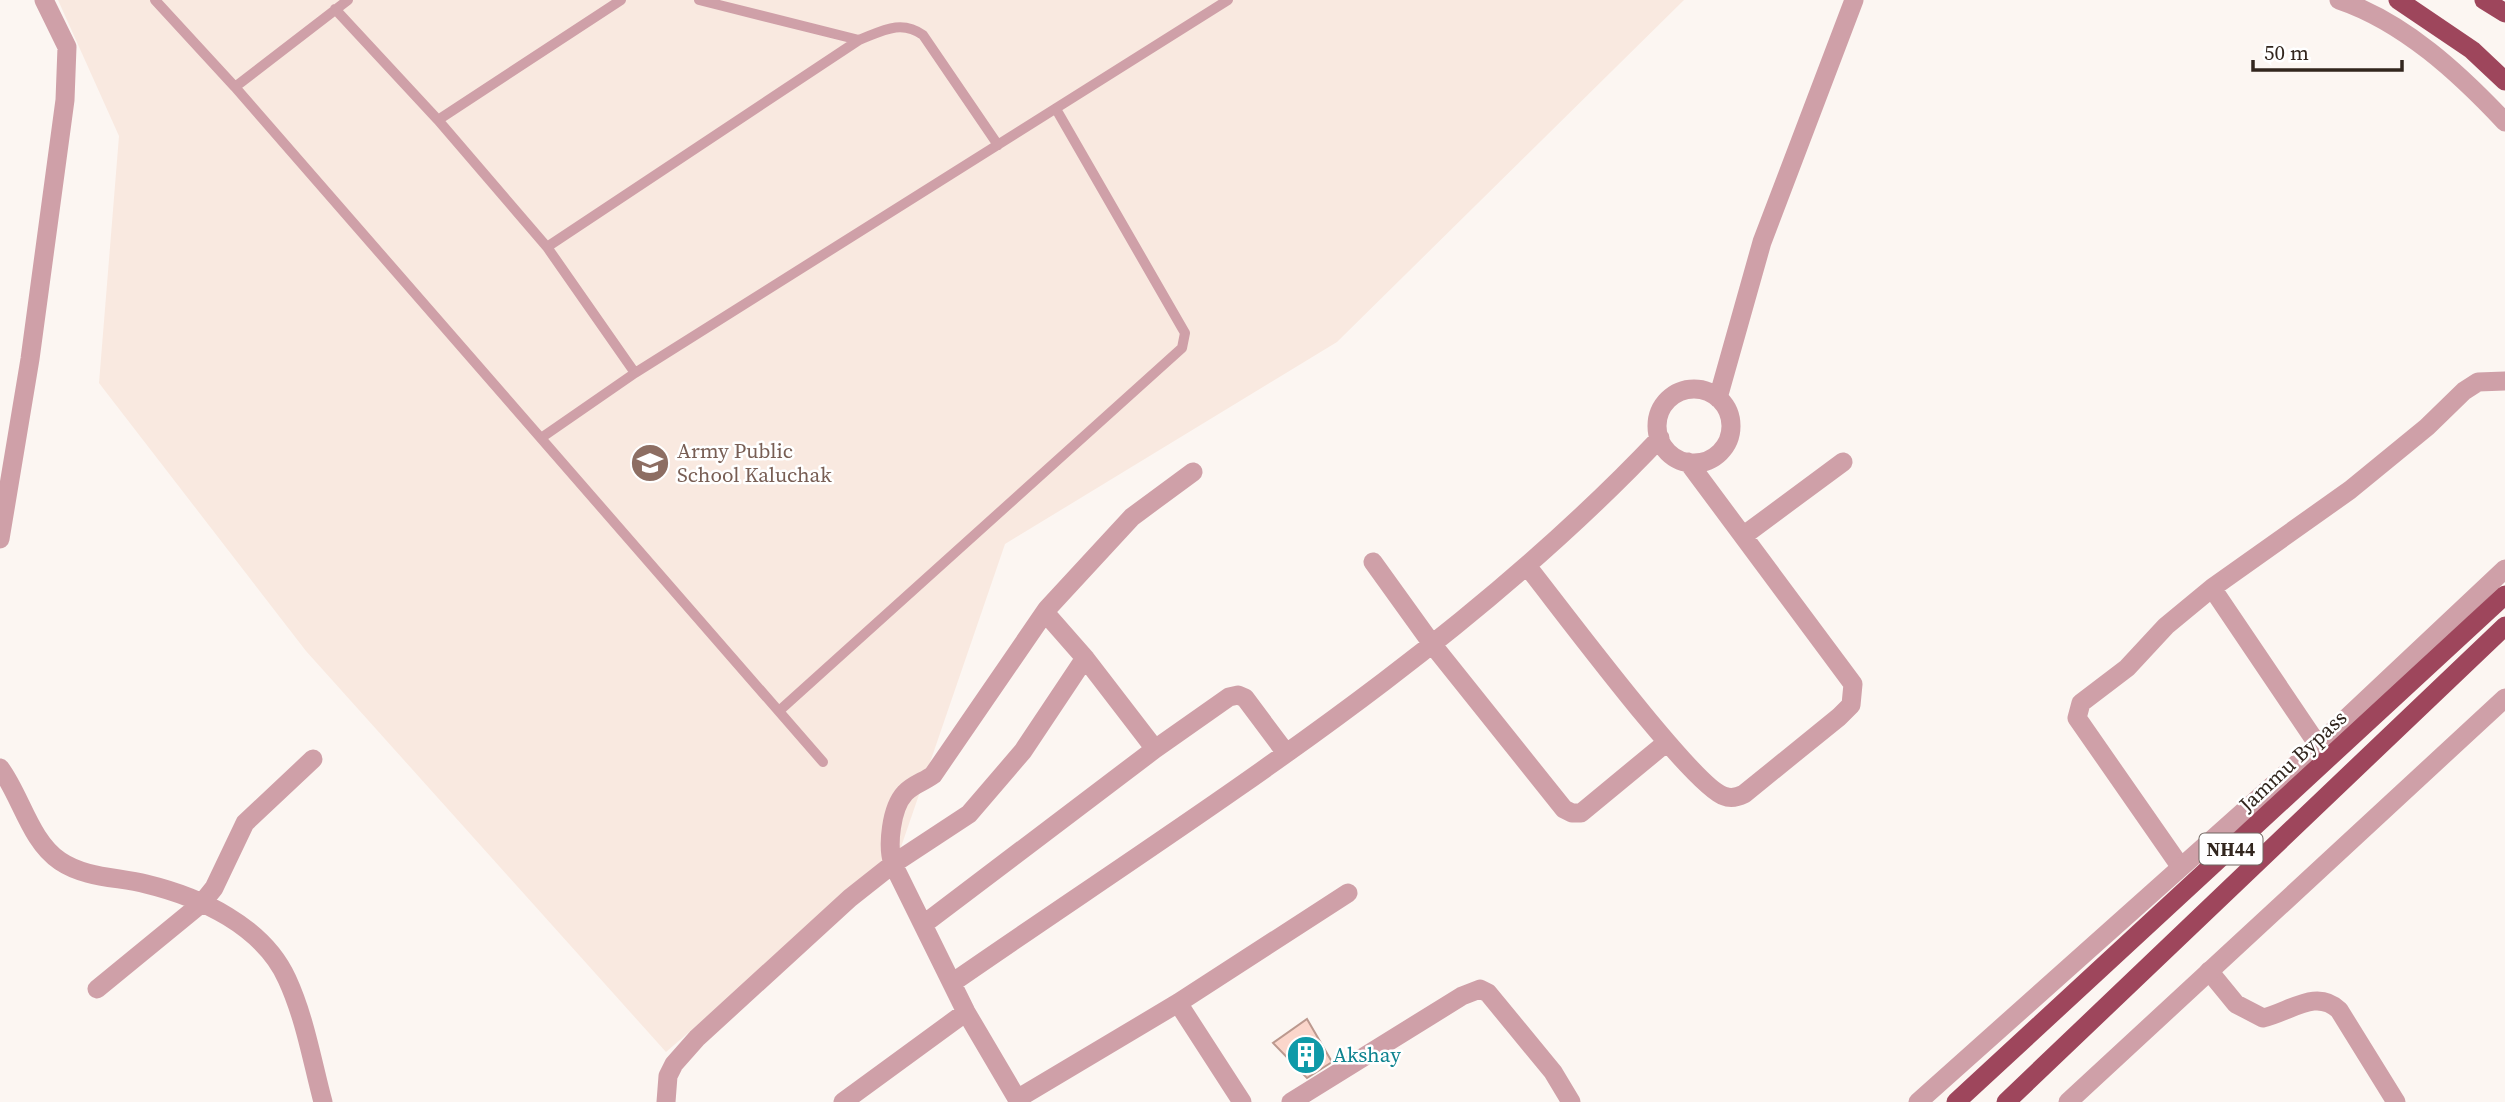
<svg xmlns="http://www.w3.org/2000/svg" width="2505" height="1102" viewBox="0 0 2505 1102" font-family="'Source Serif 4',serif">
	<rect width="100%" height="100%" fill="#fcf6f2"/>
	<path fill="#f9e9e0" d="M58 0H1684L1337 342 1005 544 900 850 666 1052 306 651 99 383 119 136Z"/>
	<path fill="#fbd6cb" stroke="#bc998f" stroke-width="2" d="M1307 1019 1332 1062 1307 1078 1273 1043Z"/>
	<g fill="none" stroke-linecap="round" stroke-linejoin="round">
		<path stroke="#cfa0a8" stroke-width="10" d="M155 0 235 87 823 762
			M699 0 859 40
			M335 9 438 120 547 247 635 373
			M235 87 348 0
			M438 120 621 0
			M547 247 859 40C882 31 901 19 923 35L998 145
			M541 438 635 373 1228 0
			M779 711 1182 348 1185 333 1056 109"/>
		<path stroke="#cfa0a8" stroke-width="19" d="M1657 426a37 37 0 1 1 74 0a37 37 0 1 1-74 0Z
			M1718 398 1762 242 1854 0
			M1743 536 1843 462
			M0 539 30 359 65 100 67 47 44 0
			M1373 562 1432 644 1564 809 1572 813H1581L1667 742
			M1527 566C1556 602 1693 787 1724 796 1731 799 1738 797 1744 794L1839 717 1851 705 1853 684 1688 462
			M2212 588 2318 745
			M1155 749 1085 658 1049 617 1047 609 1132 517 1193 472
			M0 768C21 796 30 841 60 861 85 878 118 877 146 884 200 897 263 926 287 979 305 1018 312 1061 323 1102
			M2180 866 2077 718 2081 703 2127 668 2166 626 2212 588 2350 490 2427 427 2464 391 2478 382 2505 381
			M924 924 1155 749 1229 697 1238 695 1245 698 1286 753
			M2209 971 2236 1004 2263 1018C2290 1012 2316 988 2339 1010L2396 1102
			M952 983C1196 814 1454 656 1660 438
			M97 989 202 903 214 888 245 823 313 759
			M1178 1003 1242 1102
			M1017 1099 1178 1003 1348 893
			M666 1102 668 1076 674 1064 697 1038 850 898 893 864C887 846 891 808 905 793 912 785 925 781 933 775L1047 609
			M843 1102 966 1012
			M1019 1102 966 1012 893 864 969 814 1023 751 1085 658
			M1291 1102 1462 996 1480 989 1488 993 1553 1072 1571 1102"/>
		<path stroke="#cfa0a8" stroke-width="19" d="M2339 0C2404 22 2459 73 2505 122
			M1918 1102 2318 745 2505 569
			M2068 1102 2505 698"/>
		<path stroke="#9e465c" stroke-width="19" d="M2398 0 2472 50 2505 81
			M2484 0 2505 13
			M1956 1102 2505 595
			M2006 1102 2505 626"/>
	</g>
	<defs>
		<g id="school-disc" transform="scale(2.0125)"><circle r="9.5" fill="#8d6e63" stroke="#fff"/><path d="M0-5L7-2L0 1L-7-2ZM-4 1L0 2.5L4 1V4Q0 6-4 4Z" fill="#fff"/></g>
		<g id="building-disc" transform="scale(2.0125)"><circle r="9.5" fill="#0f9aa8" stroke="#fff"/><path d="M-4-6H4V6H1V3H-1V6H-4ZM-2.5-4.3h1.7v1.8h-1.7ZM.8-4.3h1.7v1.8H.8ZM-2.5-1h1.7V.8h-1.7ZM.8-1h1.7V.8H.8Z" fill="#fff"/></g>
	</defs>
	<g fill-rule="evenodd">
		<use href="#school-disc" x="650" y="463"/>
		<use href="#building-disc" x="1306" y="1055"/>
	</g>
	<g text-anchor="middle" stroke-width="5" stroke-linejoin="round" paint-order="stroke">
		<rect fill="#fff" stroke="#706762" stroke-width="2" x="2199.5" y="833.5" width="63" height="31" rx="5"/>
		<g font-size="19" font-weight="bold" fill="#32261e">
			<text x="2231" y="856">NH44</text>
		</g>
		<g font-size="21" fill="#785e54" stroke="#fff" text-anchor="start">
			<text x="677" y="458">Army Public<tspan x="677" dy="24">School Kaluchak</tspan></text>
		</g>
		<g font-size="21" fill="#32261e" stroke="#fff">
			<text transform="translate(2293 761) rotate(-43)" y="7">Jammu Bypass</text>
		</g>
		<g font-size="21" fill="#0d838f" stroke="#fff" text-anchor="start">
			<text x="1333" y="1062">Akshay</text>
		</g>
	</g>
	<path d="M2253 60v10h149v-10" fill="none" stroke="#32261e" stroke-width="3.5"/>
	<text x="2264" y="60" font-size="21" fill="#32261e" stroke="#ffffff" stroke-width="5" paint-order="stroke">50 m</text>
</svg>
